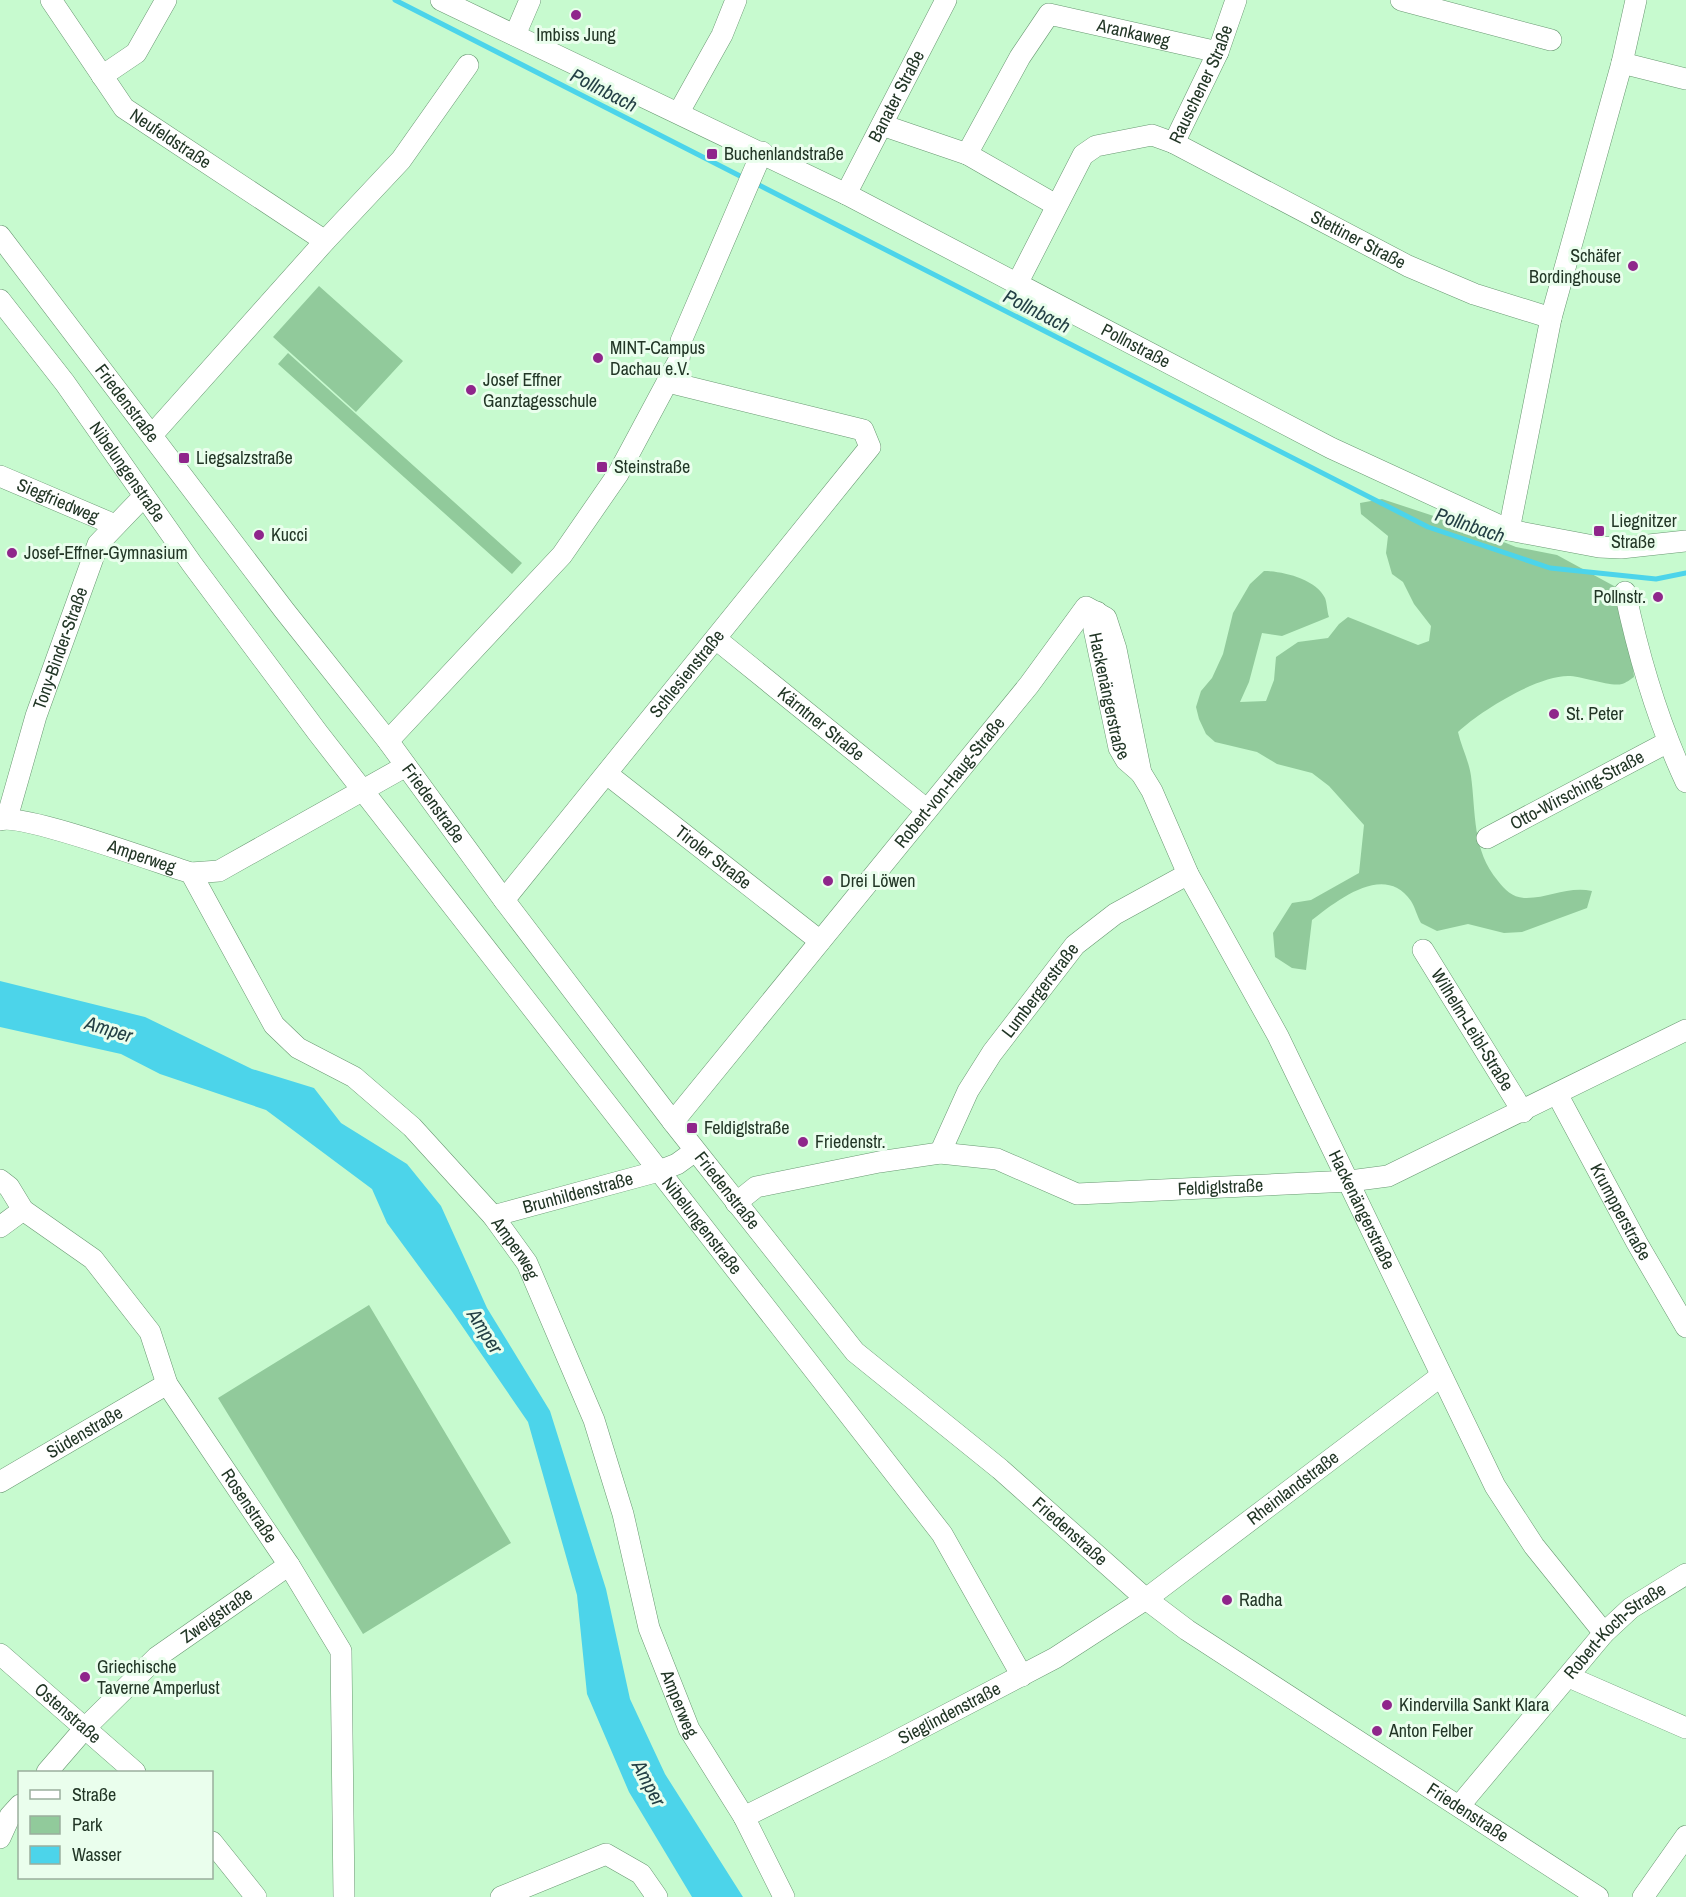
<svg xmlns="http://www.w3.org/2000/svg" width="1686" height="1897" viewBox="0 0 1686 1897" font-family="'Archivo Narrow',sans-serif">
	<rect width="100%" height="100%" fill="#c7facf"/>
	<path fill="#91ca9b" d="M319 286 403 361 356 412 273 337Z
		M288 353 522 563 512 574 278 364Z
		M1382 499 1458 524 1516 547 1557 555 1625 592 1634 677C1631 679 1626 683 1622 684 1610 687 1582 676 1568 676 1537 676 1480 711 1458 732 1461 746 1469 761 1471 776 1476 813 1472 850 1498 881 1505 890 1512 897 1524 898 1548 899 1567 886 1592 891L1587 908 1522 932 1504 933 1468 924 1437 931 1421 923C1417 916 1415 907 1411 901 1384 862 1337 901 1312 920L1306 970 1292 968 1275 957 1273 933 1292 903 1311 900 1359 873 1364 825 1329 786 1312 773 1277 764 1257 752 1215 742 1206 734 1199 719 1196 707 1201 691 1212 678 1223 654 1233 613 1250 584 1264 571C1282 571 1316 579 1325 598 1327 603 1327 611 1329 617L1282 636 1262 633 1249 682 1240 702 1266 701 1274 680 1276 657 1298 642 1328 638 1339 624 1348 617 1418 645 1429 641 1431 626 1414 604 1403 582 1392 574 1386 553 1388 536 1361 514 1360 503Z
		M369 1305 511 1543 363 1634 218 1398Z"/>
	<path fill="#4cd4ea" d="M0 981 145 1017 252 1069 314 1088 341 1123 407 1164 441 1206 487 1308 550 1411 606 1589 630 1699 665 1774 743 1897H692L629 1792 587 1694 577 1595 528 1422 451 1310 387 1223 372 1189 266 1110 160 1074 121 1054 0 1027Z"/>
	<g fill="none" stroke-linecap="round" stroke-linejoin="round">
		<path stroke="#4cd4ea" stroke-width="5" d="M395 0 744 178
			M753 182 1428 527 1550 568 1656 579 1686 573"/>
		<g stroke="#699872" stroke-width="22">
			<g id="minor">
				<path id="s1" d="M51 0 124 108 325 241"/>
				<path id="s2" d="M441 0 846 194 1331 448 1509 530 1599 547 1621 548 1686 541"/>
				<path d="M1401 0 1551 40"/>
				<path d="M515 35 530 0"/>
				<path d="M1622 63 1686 79"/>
				<path d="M102 76 136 53 166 0"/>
				<path d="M679 112 722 35 736 0"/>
				<path d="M882 125 967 154 1056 205"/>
				<path id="s3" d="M1174 143 1408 266 1474 294 1551 318"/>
				<path id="s4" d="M967 154 1020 57 1049 14 1218 52"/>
				<path id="s5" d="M846 194 946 0"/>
				<path id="s6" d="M0 236 284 610 388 741 504 900 673 1122 855 1352 1000 1469 1146 1599 1187 1630 1598 1897"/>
				<path id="s7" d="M1017 284 1083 155 1096 146 1152 135 1174 143 1218 52 1236 0"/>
				<path id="s8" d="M0 300 65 383 192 564 318 733 942 1534 1022 1676"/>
				<path d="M152 435 325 241 401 160 468 65"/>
				<path id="s9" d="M0 476 115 525"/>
				<path d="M1509 530 1551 318 1622 63 1636 0"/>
				<path d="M1625 592C1639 658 1657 720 1686 782"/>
				<path id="s10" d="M1097 612 1094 629 1119 748 1126 760 1141 773"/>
				<path id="s11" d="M716 639 926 809"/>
				<path d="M388 741 562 555 618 474 679 360 681 341 762 152"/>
				<path id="s12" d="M607 774 820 941"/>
				<path id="s13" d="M7 818 36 716 98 544 144 496"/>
				<path id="s14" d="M0 820C23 813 159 863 191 873L274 1025 298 1048 354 1077 412 1127 493 1216 527 1263 594 1420 623 1514 649 1628 689 1729 744 1817 784 1897"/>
				<path id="s15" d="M1487 838 1668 742"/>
				<path d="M191 873 219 871 406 766"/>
				<path id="s16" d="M504 900 870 447 863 430 668 382"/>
				<path id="s17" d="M1423 950 1523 1112"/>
				<path id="s18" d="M1557 1094 1637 1243 1686 1327"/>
				<path id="s19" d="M673 1122 1029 685 1086 607 1106 618 1116 649 1141 773 1152 791 1188 874 1278 1036 1495 1486 1534 1546 1604 1633"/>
				<path id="s20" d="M940 1153 968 1091 992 1053 1075 945 1115 914 1188 874"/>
				<path id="s21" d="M0 1180 9 1187 23 1210 93 1259 150 1332 167 1384 289 1565 341 1651 344 1897"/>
				<path id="s22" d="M736 1203 756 1187 879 1162 940 1153 997 1159 1077 1194 1350 1181 1388 1176 1686 1030"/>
				<path id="s23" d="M493 1216 659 1171 677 1164 695 1151"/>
				<path d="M0 1227 23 1210"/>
				<path id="s24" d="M0 1482 167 1384"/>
				<path id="s25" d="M0 1654 135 1772"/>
				<path d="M1569 1677 1686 1728"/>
				<path id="s26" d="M47 1772 85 1728 157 1657 289 1565"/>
				<path id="s27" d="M1460 1805 1604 1633 1631 1608 1686 1574"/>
				<path id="s28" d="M744 1817 883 1748 1055 1658 1146 1599 1441 1376"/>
				<path d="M0 1838 10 1816 20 1805"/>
				<path d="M212 1842 256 1897"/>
				<path d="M501 1897 606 1854 641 1874 657 1897"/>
				<path d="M1643 1897 1686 1836"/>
			</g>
		</g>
		<use href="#minor" stroke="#fff" stroke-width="21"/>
	</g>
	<g fill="#8f268b" stroke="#eafeed" stroke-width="2">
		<circle cx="576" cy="15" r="6"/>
		<rect x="706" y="148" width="12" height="12" rx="3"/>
		<circle cx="1633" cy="266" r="6"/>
		<circle cx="598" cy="358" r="6"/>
		<circle cx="471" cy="390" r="6"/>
		<rect x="178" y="452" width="12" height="12" rx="3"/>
		<rect x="596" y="461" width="12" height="12" rx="3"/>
		<rect x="1593" y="525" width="12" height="12" rx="3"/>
		<circle cx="259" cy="535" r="6"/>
		<circle cx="12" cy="553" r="6"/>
		<circle cx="1658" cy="597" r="6"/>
		<circle cx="1554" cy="714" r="6"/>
		<circle cx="828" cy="881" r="6"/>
		<rect x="686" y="1122" width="12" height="12" rx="3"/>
		<circle cx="803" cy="1142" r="6"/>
		<circle cx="1227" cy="1600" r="6"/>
		<circle cx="85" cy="1677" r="6"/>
		<circle cx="1387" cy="1705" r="6"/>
		<circle cx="1377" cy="1731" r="6"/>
	</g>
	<g text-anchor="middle" stroke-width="6" stroke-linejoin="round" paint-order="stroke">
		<g font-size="18" fill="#223626" stroke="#eafeed">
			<text dy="6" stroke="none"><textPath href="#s4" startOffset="249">Arankaweg</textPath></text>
			<text dy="6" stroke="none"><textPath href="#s7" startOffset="306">Rauschener Straße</textPath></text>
			<text dy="6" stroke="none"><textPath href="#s5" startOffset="110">Banater Straße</textPath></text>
			<text dy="6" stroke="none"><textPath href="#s1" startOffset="186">Neufeldstraße</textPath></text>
			<text dy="6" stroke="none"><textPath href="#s3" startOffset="208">Stettiner Straße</textPath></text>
			<text dy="6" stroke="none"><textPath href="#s2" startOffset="776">Pollnstraße</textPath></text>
			<text dy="6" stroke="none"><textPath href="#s6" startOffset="210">Friedenstraße</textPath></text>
			<text dy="6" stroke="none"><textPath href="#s8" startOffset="214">Nibelungenstraße</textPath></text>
			<text dy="6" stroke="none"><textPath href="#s9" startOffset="63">Siegfriedweg</textPath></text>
			<text dy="6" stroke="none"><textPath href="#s13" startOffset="178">Tony-Binder-Straße</textPath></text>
			<text dy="6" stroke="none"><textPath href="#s16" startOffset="291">Schlesienstraße</textPath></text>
			<text dy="6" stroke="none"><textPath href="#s10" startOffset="86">Hackenängerstraße</textPath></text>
			<text dy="6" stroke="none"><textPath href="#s11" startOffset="135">Kärntner Straße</textPath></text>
			<text dy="6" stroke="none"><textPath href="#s19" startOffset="438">Robert-von-Haug-Straße</textPath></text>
			<text dy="6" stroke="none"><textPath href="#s15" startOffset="102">Otto-Wirsching-Straße</textPath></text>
			<text dy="6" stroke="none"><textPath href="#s6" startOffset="714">Friedenstraße</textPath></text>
			<text dy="6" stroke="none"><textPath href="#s14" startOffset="147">Amperweg</textPath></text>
			<text dy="6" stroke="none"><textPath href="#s12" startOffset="135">Tiroler Straße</textPath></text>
			<text dy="6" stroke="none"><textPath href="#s20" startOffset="192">Lumbergerstraße</textPath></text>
			<text dy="6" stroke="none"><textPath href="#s17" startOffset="94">Wilhelm-Leibl-Straße</textPath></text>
			<text dy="6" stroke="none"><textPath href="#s22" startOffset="501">Feldiglstraße</textPath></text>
			<text dy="6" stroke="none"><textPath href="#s6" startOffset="1200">Friedenstraße</textPath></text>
			<text dy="6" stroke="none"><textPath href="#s23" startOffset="88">Brunhildenstraße</textPath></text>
			<text dy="6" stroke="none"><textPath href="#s19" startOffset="1332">Hackenängerstraße</textPath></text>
			<text dy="6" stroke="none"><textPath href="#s18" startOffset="134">Krumpperstraße</textPath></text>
			<text dy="6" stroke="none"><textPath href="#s8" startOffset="1162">Nibelungenstraße</textPath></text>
			<text dy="6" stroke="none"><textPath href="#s14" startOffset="705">Amperweg</textPath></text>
			<text dy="6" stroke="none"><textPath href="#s24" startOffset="98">Südenstraße</textPath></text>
			<text dy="6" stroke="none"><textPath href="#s28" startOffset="642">Rheinlandstraße</textPath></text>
			<text dy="6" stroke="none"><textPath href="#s21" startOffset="418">Rosenstraße</textPath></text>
			<text dy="6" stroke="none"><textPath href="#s6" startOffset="1686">Friedenstraße</textPath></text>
			<text dy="6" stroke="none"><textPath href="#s26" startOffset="232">Zweigstraße</textPath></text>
			<text dy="6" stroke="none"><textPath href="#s27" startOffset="234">Robert-Koch-Straße</textPath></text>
			<text dy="6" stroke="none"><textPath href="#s14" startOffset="1191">Amperweg</textPath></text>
			<text dy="6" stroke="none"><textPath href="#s25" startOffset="90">Ostenstraße</textPath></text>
			<text dy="6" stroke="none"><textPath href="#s28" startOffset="230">Sieglindenstraße</textPath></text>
			<text dy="6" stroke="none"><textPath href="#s6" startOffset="2174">Friedenstraße</textPath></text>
		</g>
		<g font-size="18" fill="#223626" stroke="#eafeed" text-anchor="start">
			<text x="576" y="41" text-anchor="middle">Imbiss Jung</text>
			<text x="724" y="160">Buchenlandstraße</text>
			<text x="1621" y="262" text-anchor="end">Schäfer<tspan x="1621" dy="21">Bordinghouse</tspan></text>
			<text x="610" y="354">MINT-Campus<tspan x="610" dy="21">Dachau e.V.</tspan></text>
			<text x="483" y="386">Josef Effner<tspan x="483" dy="21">Ganztagesschule</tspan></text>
			<text x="196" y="464">Liegsalzstraße</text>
			<text x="614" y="473">Steinstraße</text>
			<text x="1611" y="527">Liegnitzer<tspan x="1611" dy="21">Straße</tspan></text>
			<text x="271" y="541">Kucci</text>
			<text x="24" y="559">Josef-Effner-Gymnasium</text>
			<text x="1646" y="603" text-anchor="end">Pollnstr.</text>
			<text x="1566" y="720">St. Peter</text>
			<text x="840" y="887">Drei Löwen</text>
			<text x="704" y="1134">Feldiglstraße</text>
			<text x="815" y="1148">Friedenstr.</text>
			<text x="1239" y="1606">Radha</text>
			<text x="97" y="1673">Griechische<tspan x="97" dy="21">Taverne Amperlust</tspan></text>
			<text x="1399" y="1711">Kindervilla Sankt Klara</text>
			<text x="1389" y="1737">Anton Felber</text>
		</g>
		<g font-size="20" font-style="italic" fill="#244045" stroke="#eafeed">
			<text transform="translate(604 90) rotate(27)" y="7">Pollnbach</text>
			<text transform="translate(1037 311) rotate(27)" y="7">Pollnbach</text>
			<text transform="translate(1470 525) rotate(19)" y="7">Pollnbach</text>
			<text transform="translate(109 1029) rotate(17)" y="7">Amper</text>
			<text transform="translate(485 1331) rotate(58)" y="7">Amper</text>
			<text transform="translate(649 1783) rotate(62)" y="7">Amper</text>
		</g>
	</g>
	<rect x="18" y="1771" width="195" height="108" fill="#eafeed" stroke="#9aae9d" stroke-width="1.5"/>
	<rect x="30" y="1790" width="30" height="9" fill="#ffffff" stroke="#9aae9d" stroke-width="1.5"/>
	<text x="72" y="1801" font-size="18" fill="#223626">Straße</text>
	<rect x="30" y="1816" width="30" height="18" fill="#91ca9b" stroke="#9aae9d" stroke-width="1.5"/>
	<text x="72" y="1831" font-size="18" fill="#223626">Park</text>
	<rect x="30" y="1846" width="30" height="18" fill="#4cd4ea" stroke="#9aae9d" stroke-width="1.5"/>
	<text x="72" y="1861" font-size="18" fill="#223626">Wasser</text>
</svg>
